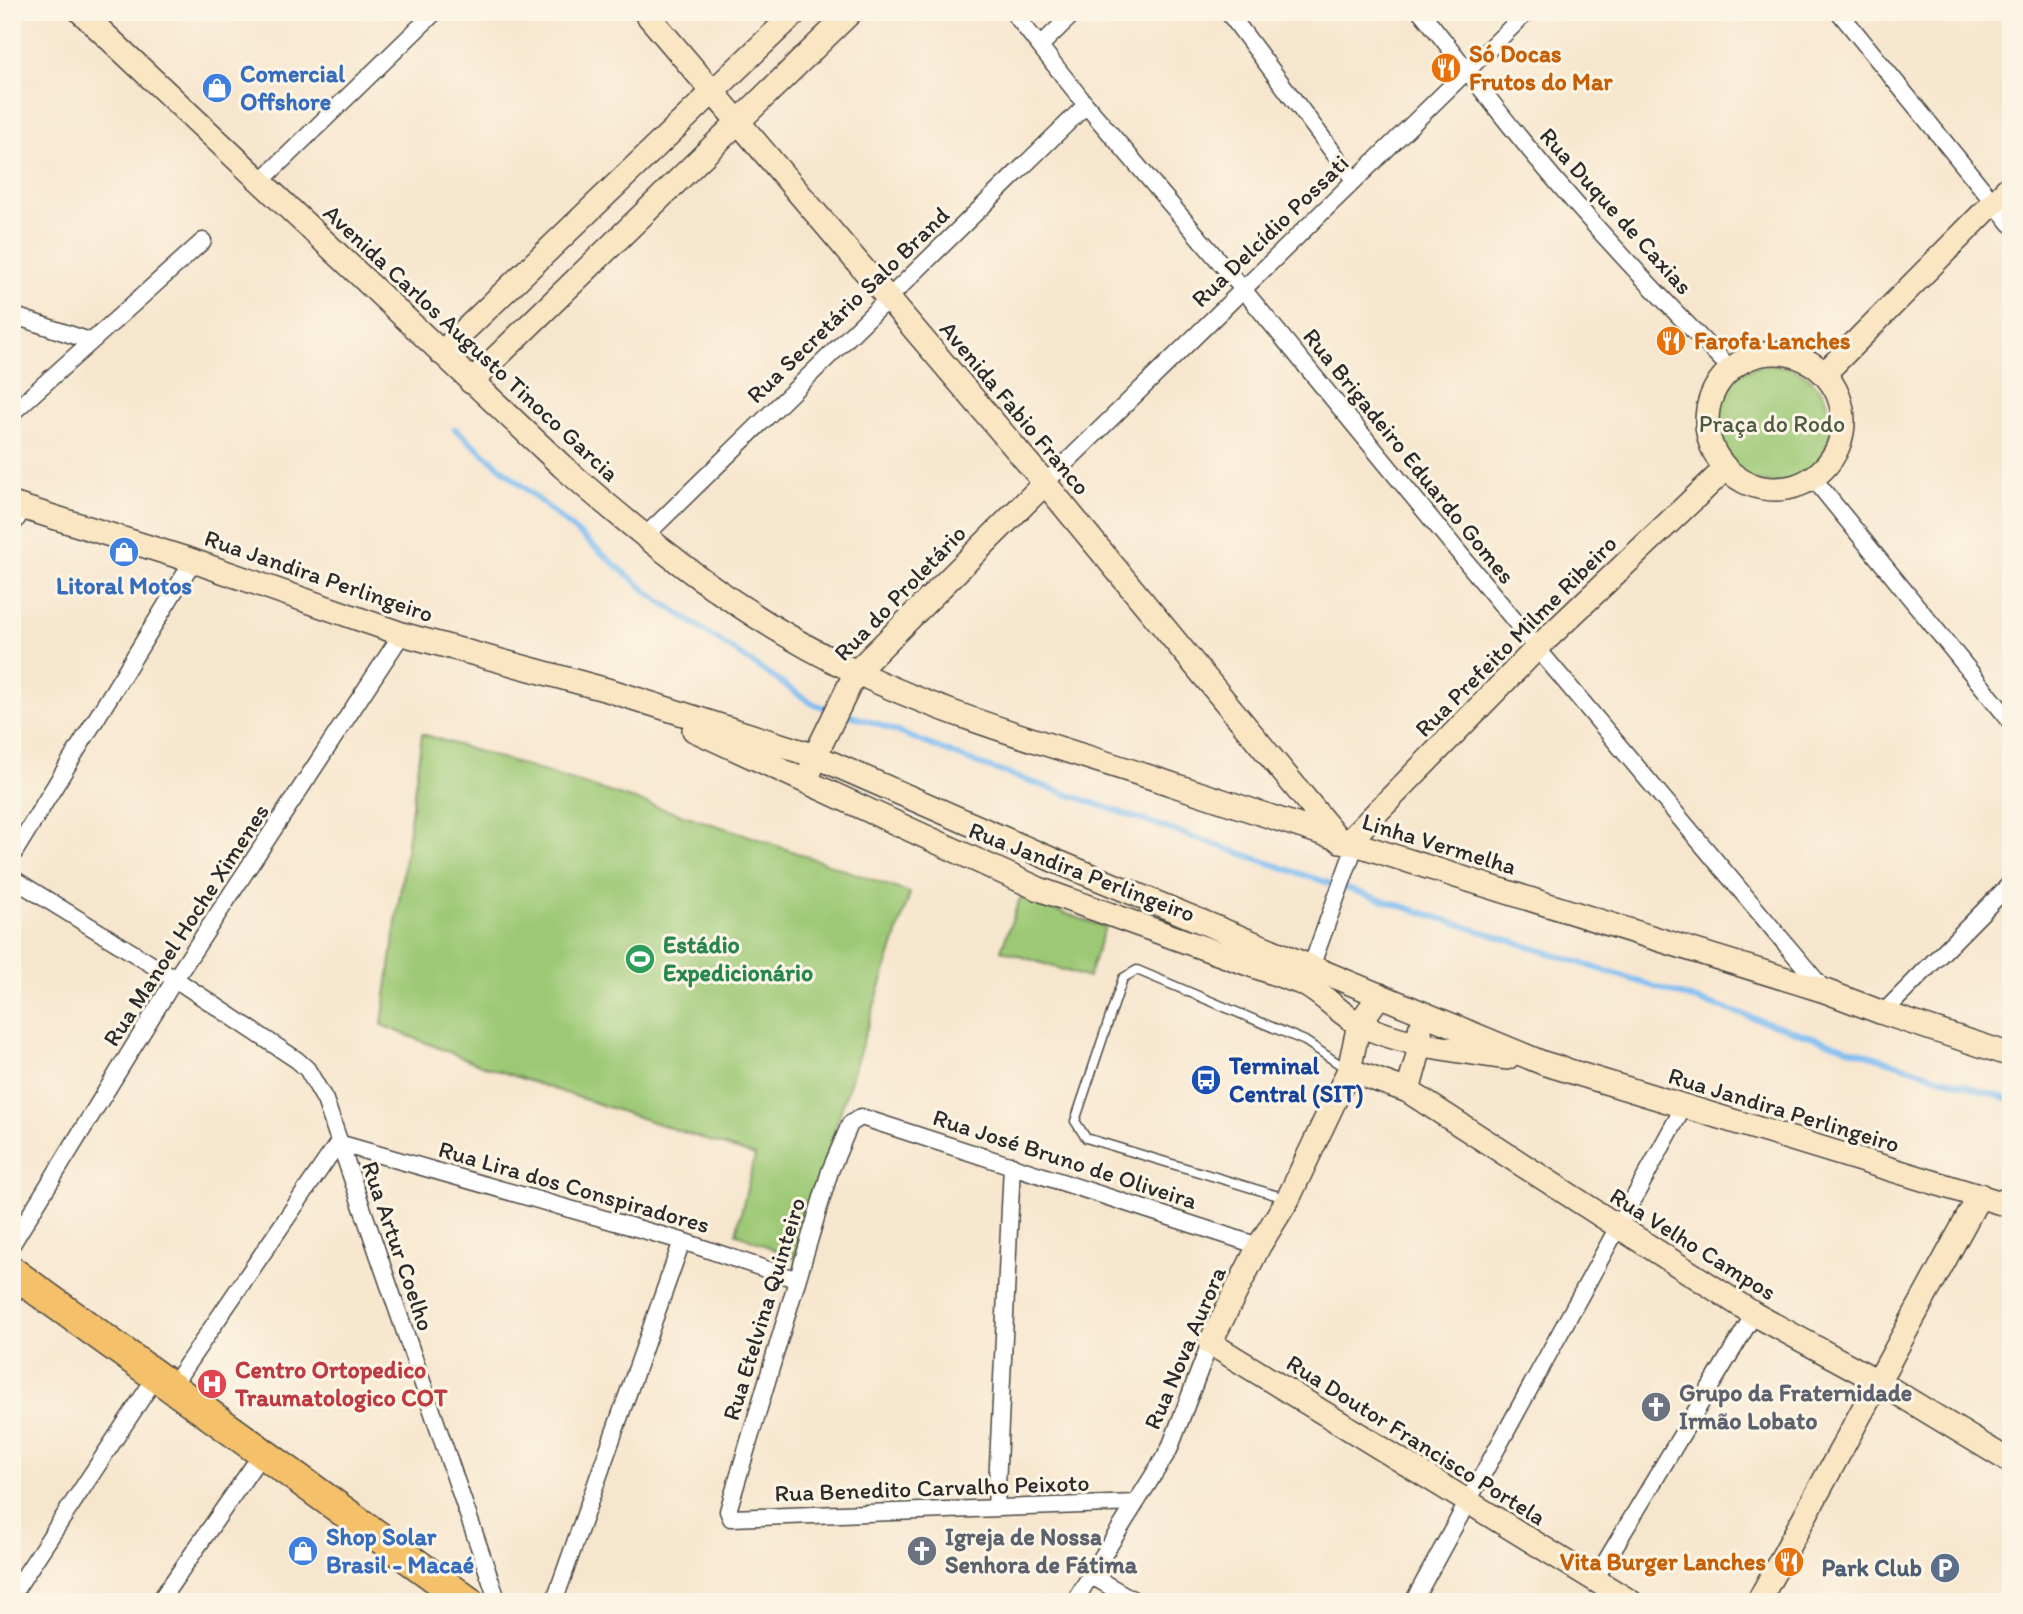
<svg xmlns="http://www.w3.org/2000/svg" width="2023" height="1614" viewBox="0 0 2023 1614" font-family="Itim,sans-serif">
	<rect width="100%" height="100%" fill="#fcf5e5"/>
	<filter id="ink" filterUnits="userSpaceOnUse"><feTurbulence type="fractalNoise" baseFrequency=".0143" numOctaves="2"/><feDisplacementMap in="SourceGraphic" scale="14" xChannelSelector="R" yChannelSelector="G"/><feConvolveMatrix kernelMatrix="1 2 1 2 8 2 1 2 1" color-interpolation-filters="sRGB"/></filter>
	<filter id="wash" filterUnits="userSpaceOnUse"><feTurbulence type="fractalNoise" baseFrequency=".00686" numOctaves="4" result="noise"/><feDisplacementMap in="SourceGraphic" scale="28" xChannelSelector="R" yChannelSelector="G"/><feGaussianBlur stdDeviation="1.57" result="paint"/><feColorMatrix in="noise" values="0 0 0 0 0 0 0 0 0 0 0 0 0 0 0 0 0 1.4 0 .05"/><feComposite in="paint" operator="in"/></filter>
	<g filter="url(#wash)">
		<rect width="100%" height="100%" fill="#f7e6ce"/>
		<path fill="#9dc976" stroke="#647a50" stroke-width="2" d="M1713 424a59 59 0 1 1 118 0a59 59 0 1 1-118 0Z
			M422 734 741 833 910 893 794 1258 736 1233 755 1156 481 1065 382 1025Z
			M1020 898 1105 927 1088 978 1001 950Z"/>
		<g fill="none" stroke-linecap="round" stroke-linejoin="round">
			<path stroke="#7ebcf2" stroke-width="6" d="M455 429 650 594 813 704 875 723 979 764 1304 875 2011 1100"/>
		</g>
	</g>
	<g filter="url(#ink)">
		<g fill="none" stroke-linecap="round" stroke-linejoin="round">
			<g stroke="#4a4743" stroke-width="11">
				<path id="lane" d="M1285 1198 1086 1138 1075 1121 1123 978 1137 970 1305 1041 1345 1068"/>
			</g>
			<g stroke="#4a4743" stroke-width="19">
				<path id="street" d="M1013 12 1086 105 1242 288 1537 648 1825 991
					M1228 12 1354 180
					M1421 12C1458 57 1492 105 1530 150 1593 227 1661 298 1731 369
					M1839 12 2011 224
					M1041 45 1075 12
					M260 182 435 12
					M12 315 90 341
					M12 413 203 241
					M1813 478 2011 722
					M1045 483 1527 12
					M12 526 24 508
					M643 538 1086 105
					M12 856 193 561
					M12 878 175 979 297 1060 307 1069 325 1100 498 1602
					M1311 967 1355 846
					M1883 1013 2011 883
					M338 1143 682 1241 795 1279
					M12 1244 175 979 402 634
					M172 1386 338 1143
					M1136 1503 731 1518 728 1511 830 1171 850 1124 861 1117 1259 1246
					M996 1508 1012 1165
					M1090 1575 1137 1602
					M1594 1581 1754 1314
					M12 1595 157 1375
					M159 1602 263 1452
					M554 1602 682 1241
					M1074 1602 1169 1450 1210 1343
					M1413 1602 1683 1108"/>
			</g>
			<g stroke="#4a4743" stroke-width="26">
				<path id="secondary" d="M81 12 562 466C653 546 746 620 856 672 958 721 1070 750 1177 786 1392 857 1608 924 1825 991L1883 1013 2011 1055
					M645 12 1045 483 1340 841
					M441 353 796 12
					M1707 421a68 68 0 1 1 136 0a68 68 0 1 1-136 0Z
					M1824 374 2011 185
					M471 382 851 12
					M12 504 193 561 402 634 611 691 815 756 1053 860 1543 1063 2011 1206
					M694 730 1039 889 1304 984C1325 995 1342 1016 1361 1025 1405 1046 1459 1050 1507 1058
					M811 769 815 756 856 672 1045 483
					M1347 843 1537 648 1725 469
					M1380 995 1359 1024 1349 1070 1288 1199 1259 1246 1210 1343 1631 1602
					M1349 1070 1408 1091 1754 1314 1879 1382 2011 1462
					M1408 1091 1421 1044 1420 1029
					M1758 1602 1980 1195"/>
			</g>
			<g stroke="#4a4743" stroke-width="33">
				<path id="highway" d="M12 1272 469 1602"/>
			</g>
			<use href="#lane" stroke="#fff" stroke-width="8"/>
			<use href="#street" stroke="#fff" stroke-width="16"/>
			<use href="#secondary" stroke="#fbe6c4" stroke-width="23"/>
			<use href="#highway" stroke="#f4c16b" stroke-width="30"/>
		</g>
	</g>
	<defs>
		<g id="restaurant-disc" transform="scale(1.575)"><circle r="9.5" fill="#e8710a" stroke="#fcf5e5"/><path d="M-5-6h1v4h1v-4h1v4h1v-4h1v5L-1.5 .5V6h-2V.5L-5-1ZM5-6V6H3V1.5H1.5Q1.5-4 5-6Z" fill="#fff"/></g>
		<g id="shop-disc" transform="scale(1.575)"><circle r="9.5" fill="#3f7fe0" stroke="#fcf5e5"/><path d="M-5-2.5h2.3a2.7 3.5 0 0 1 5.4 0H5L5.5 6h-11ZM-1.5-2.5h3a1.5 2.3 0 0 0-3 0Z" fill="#fff"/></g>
		<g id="stadium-disc" transform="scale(1.575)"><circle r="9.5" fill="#2e9e5b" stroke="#fcf5e5"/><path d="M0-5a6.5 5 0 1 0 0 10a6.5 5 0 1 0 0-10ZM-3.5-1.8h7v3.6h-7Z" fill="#fff"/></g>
		<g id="bus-disc" transform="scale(1.575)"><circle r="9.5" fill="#1a4fb4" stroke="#fcf5e5"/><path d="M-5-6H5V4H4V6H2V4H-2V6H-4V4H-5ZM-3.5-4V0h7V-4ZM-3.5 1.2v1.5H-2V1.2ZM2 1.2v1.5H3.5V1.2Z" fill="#fff"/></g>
		<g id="hospital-disc" transform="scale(1.575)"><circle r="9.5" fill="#e0444e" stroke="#fcf5e5"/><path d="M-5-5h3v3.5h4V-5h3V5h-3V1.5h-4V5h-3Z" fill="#fff"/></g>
		<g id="church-disc" transform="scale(1.575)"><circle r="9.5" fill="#6b7280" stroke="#fcf5e5"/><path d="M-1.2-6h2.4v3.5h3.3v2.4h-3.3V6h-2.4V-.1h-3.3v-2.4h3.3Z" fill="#fff"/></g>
		<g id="parking-disc" transform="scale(1.575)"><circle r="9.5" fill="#5c6f8a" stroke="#fcf5e5"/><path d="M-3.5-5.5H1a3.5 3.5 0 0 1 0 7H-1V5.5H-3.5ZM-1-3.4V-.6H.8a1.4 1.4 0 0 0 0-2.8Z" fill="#fff"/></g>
	</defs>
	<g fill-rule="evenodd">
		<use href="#restaurant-disc" x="1446" y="68"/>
		<use href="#shop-disc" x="217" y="88"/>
		<use href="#restaurant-disc" x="1671" y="341"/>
		<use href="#shop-disc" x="124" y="552"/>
		<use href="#stadium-disc" x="640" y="959"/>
		<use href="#bus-disc" x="1206" y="1080"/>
		<use href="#hospital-disc" x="212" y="1384"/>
		<use href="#church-disc" x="1656" y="1407"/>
		<use href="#shop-disc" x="303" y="1551"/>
		<use href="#church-disc" x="922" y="1551"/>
		<use href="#restaurant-disc" x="1789" y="1562"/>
		<use href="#parking-disc" x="1945" y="1568"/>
	</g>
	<g text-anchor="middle" stroke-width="6" stroke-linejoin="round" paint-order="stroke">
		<g font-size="24" font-weight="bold" fill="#c56008" stroke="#fcf5e5" text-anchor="start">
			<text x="1469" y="62">Só Docas<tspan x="1469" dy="28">Frutos do Mar</tspan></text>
			<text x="1694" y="349">Farofa Lanches</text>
			<text x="1766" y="1570" text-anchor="end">Vita Burger Lanches</text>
		</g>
		<g font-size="24" font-weight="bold" fill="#366cbe" stroke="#fcf5e5" text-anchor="start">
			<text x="240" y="82">Comercial<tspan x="240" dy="28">Offshore</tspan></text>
			<text x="124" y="594" text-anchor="middle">Litoral Motos</text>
			<text x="326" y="1545">Shop Solar<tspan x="326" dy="28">Brasil - Macaé</tspan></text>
		</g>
		<g font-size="24" fill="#2b2b2b" stroke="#fcf5e5">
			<text transform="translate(1616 211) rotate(48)" y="8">Rua Duque de Caxias</text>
			<text transform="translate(1270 231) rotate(-44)" y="8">Rua Delcídio Possati</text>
			<text transform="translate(848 305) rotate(-44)" y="8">Rua Secretário Salo Brand</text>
			<text transform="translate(471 343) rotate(43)" y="8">Avenida Carlos Augusto Tinoco Garcia</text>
			<text transform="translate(1015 408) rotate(50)" y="8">Avenida Fabio Franco</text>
			<text transform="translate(1409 456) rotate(51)" y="8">Rua Brigadeiro Eduardo Gomes</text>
			<text transform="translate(319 576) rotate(19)" y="8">Rua Jandira Perlingeiro</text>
			<text transform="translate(900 593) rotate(-46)" y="8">Rua do Proletário</text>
			<text transform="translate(1516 636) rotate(-45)" y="8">Rua Prefeito Milme Ribeiro</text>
			<text transform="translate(1439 844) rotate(17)" y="8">Linha Vermelha</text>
			<text transform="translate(1082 872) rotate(21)" y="8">Rua Jandira Perlingeiro</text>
			<text transform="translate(186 925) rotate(-57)" y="8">Rua Manoel Hoche Ximenes</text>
			<text transform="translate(1784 1110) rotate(17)" y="8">Rua Jandira Perlingeiro</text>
			<text transform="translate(1065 1159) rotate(18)" y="8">Rua José Bruno de Oliveira</text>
			<text transform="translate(574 1187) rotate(16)" y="8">Rua Lira dos Conspiradores</text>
			<text transform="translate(1693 1244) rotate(32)" y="8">Rua Velho Campos</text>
			<text transform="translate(398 1246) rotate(71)" y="8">Rua Artur Coelho</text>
			<text transform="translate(764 1309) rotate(-73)" y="8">Rua Etelvina Quinteiro</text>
			<text transform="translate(1185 1348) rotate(-67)" y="8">Rua Nova Aurora</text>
			<text transform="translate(1416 1440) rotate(32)" y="8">Rua Doutor Francisco Portela</text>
			<text transform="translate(932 1488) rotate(-2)" y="8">Rua Benedito Carvalho Peixoto</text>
		</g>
		<g font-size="24" fill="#4d5a42" stroke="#fcf5e5">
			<text x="1772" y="432">Praça do Rodo</text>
		</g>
		<g font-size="24" font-weight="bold" fill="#27864d" stroke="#fcf5e5" text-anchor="start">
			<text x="663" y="953">Estádio<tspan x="663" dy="28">Expedicionário</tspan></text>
		</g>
		<g font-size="24" font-weight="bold" fill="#164399" stroke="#fcf5e5" text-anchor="start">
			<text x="1229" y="1074">Terminal<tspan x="1229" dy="28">Central (SIT)</tspan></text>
		</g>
		<g font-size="24" font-weight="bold" fill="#be3a42" stroke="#fcf5e5" text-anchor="start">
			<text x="235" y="1378">Centro Ortopedico<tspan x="235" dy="28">Traumatologico COT</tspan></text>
		</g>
		<g font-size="24" font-weight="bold" fill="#5b616d" stroke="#fcf5e5" text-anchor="start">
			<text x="1679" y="1401">Grupo da Fraternidade<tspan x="1679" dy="28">Irmão Lobato</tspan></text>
			<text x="945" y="1545">Igreja de Nossa<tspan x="945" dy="28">Senhora de Fátima</tspan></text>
		</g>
		<g font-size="24" font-weight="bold" fill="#4e5e75" stroke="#fcf5e5" text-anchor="end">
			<text x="1922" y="1576">Park Club</text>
		</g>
	</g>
	<rect width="2023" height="1614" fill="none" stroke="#fcf5e5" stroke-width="42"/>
</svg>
